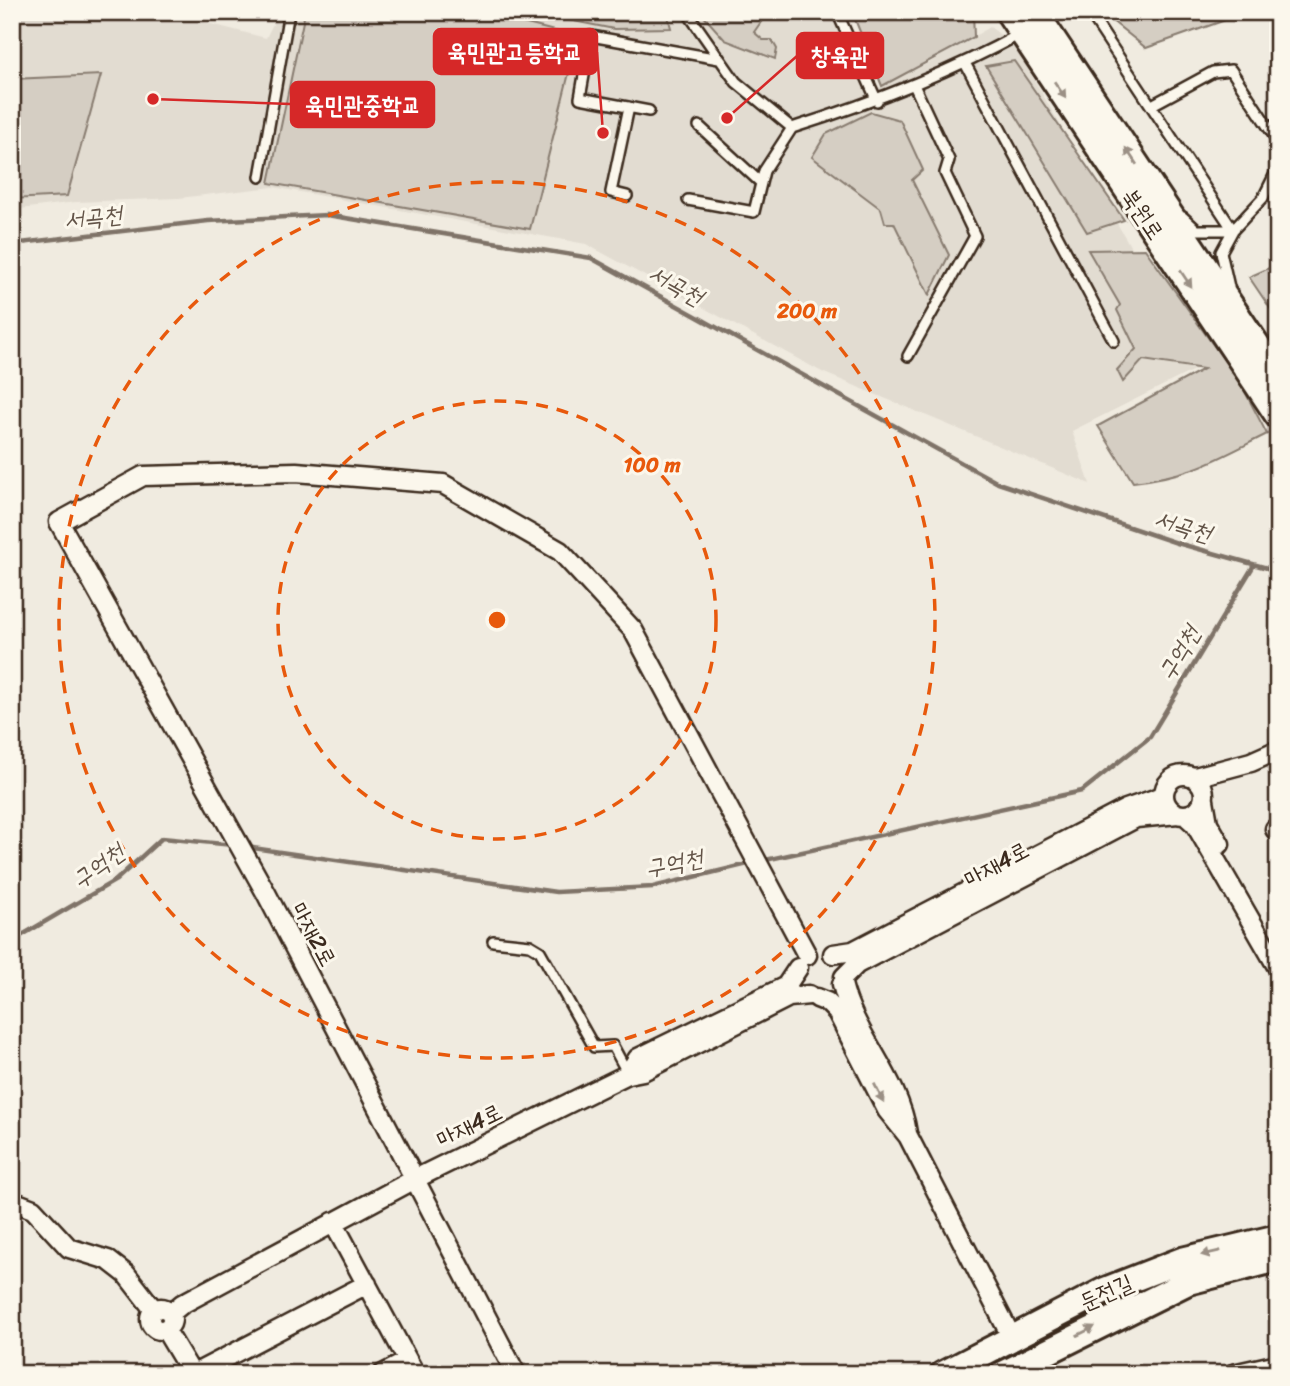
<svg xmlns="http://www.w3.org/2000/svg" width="1290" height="1386" viewBox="0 0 1290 1386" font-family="Sriracha,'Poor Story',sans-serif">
	<rect width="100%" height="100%" fill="#f0ebe0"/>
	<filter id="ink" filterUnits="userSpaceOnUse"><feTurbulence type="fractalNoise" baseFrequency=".0143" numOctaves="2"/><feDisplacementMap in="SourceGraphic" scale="14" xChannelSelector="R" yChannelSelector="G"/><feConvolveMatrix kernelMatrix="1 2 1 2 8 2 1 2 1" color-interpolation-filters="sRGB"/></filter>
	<g filter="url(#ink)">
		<path fill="#e2dcd1" d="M12 12H164L266 38 279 12H830L870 92 931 62 990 27 1014 45 1200 367 1072 431 1090 484 822 372 586 244 273 187 179 198 76 202 12 210Z"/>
		<path fill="#d5cec3" stroke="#887c70" stroke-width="2" d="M305 12H480L578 37 530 229 269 183Z
			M528 12H667L671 28 614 29Z
			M700 12H768L754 32 763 40H772L777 49 775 59 725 40Z
			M852 12H973L974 37 882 86Z
			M1101 12H1248L1146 48Z
			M1014 61 1124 220 1087 232 986 66Z
			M101 75 67 196 12 199V79Z
			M871 112 900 120 923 170 912 180 949 255 929 295 894 223H885L881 209 812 157 826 134Z
			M1145 249 1241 384 1267 434C1215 460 1193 475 1133 482L1098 426 1204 369 1143 360 1123 382 1117 370 1136 349 1117 310 1120 305 1088 250Z
			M1278 264V320L1249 277Z"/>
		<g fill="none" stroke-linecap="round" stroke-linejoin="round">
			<path stroke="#7f7367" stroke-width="4.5" d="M12 244 208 221 327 215 591 258 998 483 1177 543 1278 571
				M246 847 556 892 653 887 752 863
				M761 861 1082 791 1150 737 1254 565
				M12 941 116 880 162 838 233 845"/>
			<g stroke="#3b2a1e" stroke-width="14">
				<path id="lane" d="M687 12 736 82 792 128C871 103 947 74 1020 34
					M837 12 877 101
					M1089 12 1233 230
					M965 63 1114 341
					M1152 105 1213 72 1231 70 1278 142
					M649 111 580 98 591 36 719 59
					M699 126 761 183
					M260 177 289 12
					M627 196 611 192 629 107
					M688 200 754 212 764 171 792 128
					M1183 217 1197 230H1233
					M1229 287 1221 252 1233 230 1263 198 1278 168
					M908 356 975 236 945 173 949 160 914 85
					M493 941 530 945 540 951 594 1047 613 1046 628 1074"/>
			</g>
			<g stroke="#3b2a1e" stroke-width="23">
				<path id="street" d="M1164 795a20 20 0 1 1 40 0a20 20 0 1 1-40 0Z
					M1195 777 1251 762 1278 750
					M1204 800 1208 823 1220 844
					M1185 815 1195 824 1278 968
					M1275 829 1278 828
					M833 954 853 951 1126 809 1160 797 1164 793
					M844 977 857 964 1136 818 1178 814
					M842 984C855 1037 899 1078 907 1133
					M817 998 827 1002 837 1012 887 1110 908 1136 1012 1338
					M628 1074 638 1058 786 986 798 968
					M12 1201 33 1209 69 1248 108 1260 126 1274 154 1310
					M333 1222 415 1374
					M150 1319a11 11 0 1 1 22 0a11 11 0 1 1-22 0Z
					M171 1313 182 1304 415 1179 628 1074 643 1071 789 997 809 995
					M165 1329 192 1374
					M194 1374 367 1284
					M383 1374 408 1361
					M516 1374 266 893 59 522 143 476 296 472 443 484 560 551 633 630 807 955
					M1233 1374 1278 1364"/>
			</g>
			<g stroke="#3b2a1e" stroke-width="30">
				<path id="secondary" d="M1008 12 1278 416
					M1035 12 1278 376
					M943 1374 1105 1290 1182 1260 1278 1237
					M1003 1374 1188 1282 1278 1259"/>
			</g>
			<use href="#lane" stroke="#fbf7ec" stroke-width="9"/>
			<use href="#street" stroke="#fbf7ec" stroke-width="18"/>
			<use href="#secondary" stroke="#fbf7ec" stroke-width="24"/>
		</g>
		<defs><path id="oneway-solid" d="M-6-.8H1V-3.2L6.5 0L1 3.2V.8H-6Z" transform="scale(1.75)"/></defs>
		<g fill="#9b9085">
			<use href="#oneway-solid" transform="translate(1060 90) rotate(56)"/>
			<use href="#oneway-solid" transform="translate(1131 156) rotate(-124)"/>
			<use href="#oneway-solid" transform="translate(1186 279) rotate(56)"/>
			<use href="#oneway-solid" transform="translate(879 1093) rotate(63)"/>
			<use href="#oneway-solid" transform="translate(1211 1253) rotate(167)"/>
			<use href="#oneway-solid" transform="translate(1086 1331) rotate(-27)"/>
		</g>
	</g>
	<g fill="none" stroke="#e8590c" stroke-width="3.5" stroke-dasharray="12 9">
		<circle cx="497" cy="620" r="219"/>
		<circle cx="497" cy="620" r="438"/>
	</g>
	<g text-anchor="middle" stroke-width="6" stroke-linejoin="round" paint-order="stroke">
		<g font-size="23" fill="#3b2a1e" stroke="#fbf7ec">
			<text transform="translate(1143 214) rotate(56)" y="8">북원로</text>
			<text transform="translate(996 864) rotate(-28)" y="8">마재4로</text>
			<text transform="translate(314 934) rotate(62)" y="8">마재2로</text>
			<text transform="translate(469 1125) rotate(-26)" y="8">마재4로</text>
			<text transform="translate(1106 1292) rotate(-24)" y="8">둔전길</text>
		</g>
		<g font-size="24" font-style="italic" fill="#635448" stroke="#fbf7ec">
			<text transform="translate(93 217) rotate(-6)" y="8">서곡천</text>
			<text transform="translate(676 285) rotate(29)" y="8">서곡천</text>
			<text transform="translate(1183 526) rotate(17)" y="8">서곡천</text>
			<text transform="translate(1179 653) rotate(-59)" y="8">구억천</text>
			<text transform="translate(674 863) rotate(-11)" y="8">구억천</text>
			<text transform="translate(98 866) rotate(-36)" y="8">구억천</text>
		</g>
	</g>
	<circle cx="497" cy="620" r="10" fill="#e8590c" stroke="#fbf7ec" stroke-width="3.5"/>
	<g font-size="21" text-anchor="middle" font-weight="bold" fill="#e8590c" stroke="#fbf7ec" stroke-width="6" stroke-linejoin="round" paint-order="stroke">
		<text x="807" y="318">200 m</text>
		<text x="652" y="472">100 m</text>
	</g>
	<path fill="none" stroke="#d62828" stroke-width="2.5" d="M603 133L597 52M727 118L797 56M153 99L291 104"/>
	<g fill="#d62828" stroke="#fbf7ec" stroke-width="2.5">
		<circle cx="603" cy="133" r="7"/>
		<circle cx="727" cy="118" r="7"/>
		<circle cx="153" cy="99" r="7"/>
	</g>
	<g fill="#d62828" stroke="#d62828" stroke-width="2.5">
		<rect x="434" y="29" width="163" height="45" rx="7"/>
		<rect x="797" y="33" width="86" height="45" rx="7"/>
		<rect x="291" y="82" width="143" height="45" rx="7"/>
	</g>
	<g font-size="24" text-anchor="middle" font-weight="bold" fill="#fff">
		<text x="515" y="60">육민관고등학교</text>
		<text x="840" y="64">창육관</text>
		<text x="363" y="113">육민관중학교</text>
	</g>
	<rect width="1290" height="1386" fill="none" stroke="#fbf7ec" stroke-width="42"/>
	<rect x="21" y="21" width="1248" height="1344" fill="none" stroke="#3b2a1e" stroke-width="2.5" filter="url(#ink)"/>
</svg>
